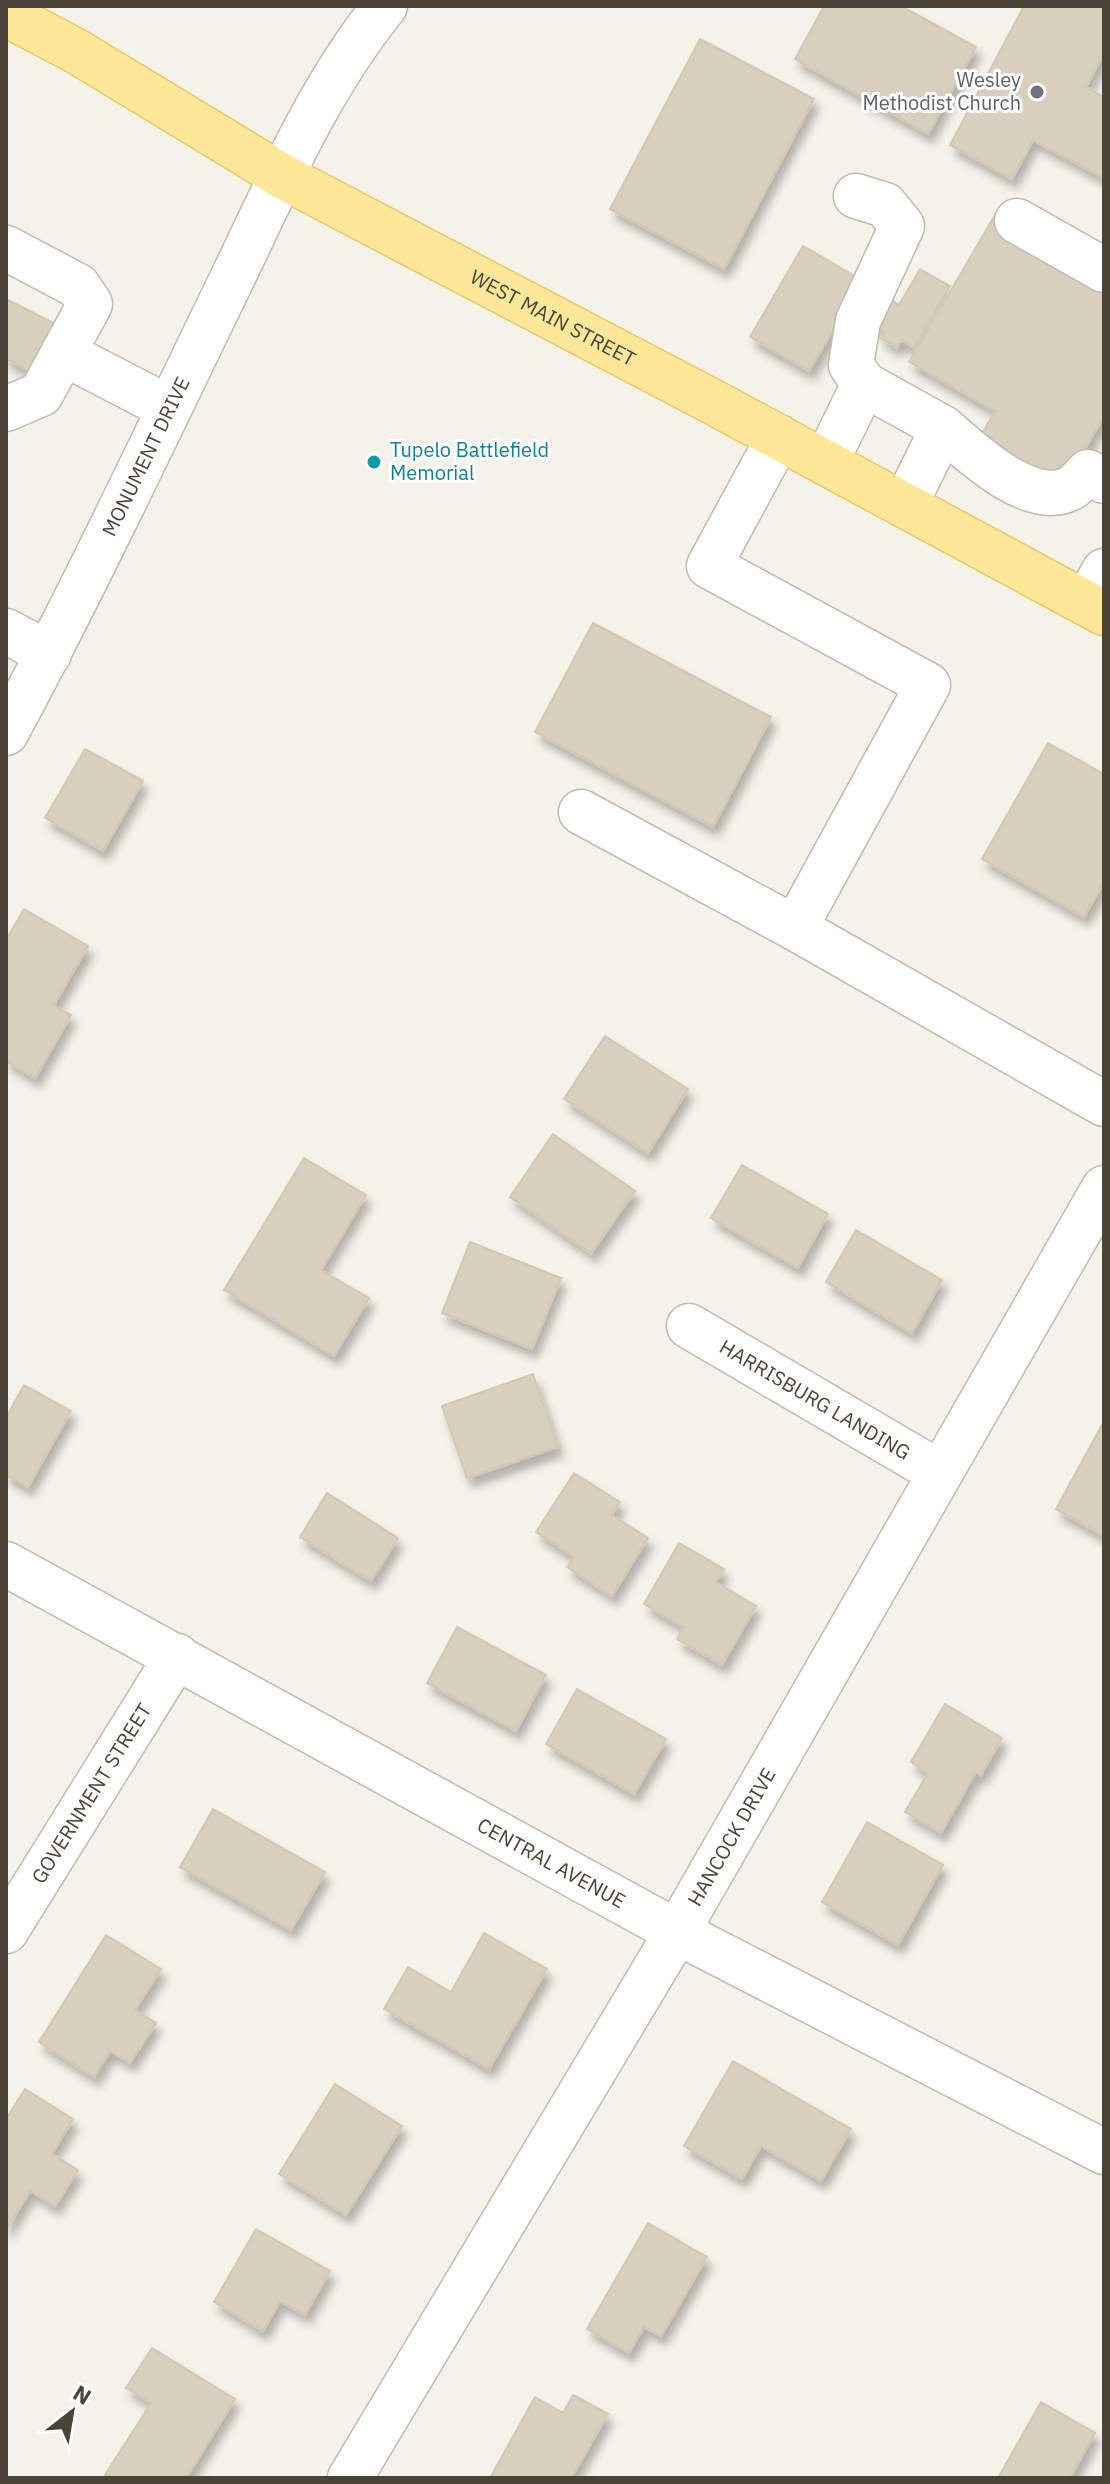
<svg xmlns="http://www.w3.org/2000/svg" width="1110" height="2484" viewBox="0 0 1110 2484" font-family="'IBM Plex Sans',sans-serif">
	<defs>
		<filter id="shadow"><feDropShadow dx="5" dy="9" stdDeviation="4" flood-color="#0004"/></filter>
	</defs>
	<rect width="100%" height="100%" fill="#f5f2ea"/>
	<path fill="#d8cfbe" stroke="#d3c7b1" stroke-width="2" filter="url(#shadow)" d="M824 6H901L976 47 928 134 795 59Z
		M1024 6H1104V53L1086 87 1104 97V178L1033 140 1012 179 950 145Z
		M700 39 814 99 724 269 610 209Z
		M995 215 1104 278V416L1064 485 980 437 995 411 909 362Z
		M803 246 862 280 809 371 750 337Z
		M920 269 950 286 914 348 901 340 897 348 881 338 884 333 869 324 885 296 899 305Z
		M6 299 63 328 39 375 6 359Z
		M593 623 771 717 713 827 535 732Z
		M1048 743 1104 774V882L1084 917 982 859Z
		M85 749 143 781 103 851 45 818Z
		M24 909 88 946 54 1005 71 1015 35 1078 6 1061V940Z
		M605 1036 688 1089 648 1153 564 1099Z
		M553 1134 635 1191 591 1253 510 1197Z
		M304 1158 366 1195 321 1270 369 1298 334 1356 224 1290Z
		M742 1165 828 1214 798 1268 711 1218Z
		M856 1230 942 1280 912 1333 826 1282Z
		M470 1242 561 1278 532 1349 442 1313Z
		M533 1374 558 1447 467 1478 442 1406Z
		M24 1385 71 1411 28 1487 6 1475V1418Z
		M1103 1423 1104 1424V1536L1056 1509Z
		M574 1473 620 1502 612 1515 648 1538 612 1596 567 1567 574 1557 536 1532Z
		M327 1493 398 1538 371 1581 300 1537Z
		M679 1543 724 1569 716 1582 756 1606 722 1665 677 1639 683 1627 644 1604Z
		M457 1627 546 1675 516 1731 427 1683Z
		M577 1689 666 1739 634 1794 546 1744Z
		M945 1704 1002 1738 981 1775 976 1772 941 1833 905 1812 928 1773 911 1762Z
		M213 1809 325 1872 291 1930 180 1867Z
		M867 1822 943 1865 898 1945 822 1902Z
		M484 1933 547 1969 489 2069 384 2009 408 1967 451 1992Z
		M106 1935 161 1969 135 2010 156 2023 130 2063 110 2051 94 2077 39 2042Z
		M733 2061 851 2129 821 2181 761 2146 742 2179 684 2146Z
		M335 2084 402 2126 346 2215 279 2174Z
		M25 2089 73 2119 52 2154 78 2170 55 2206 30 2191 6 2230V2119Z
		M648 2223 707 2257 661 2336 644 2327 629 2353 587 2329Z
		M256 2229 330 2271 305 2315 280 2301 263 2331 214 2302Z
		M152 2348 235 2399 186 2478H110L105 2475 151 2403 126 2388Z
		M573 2395 608 2414 571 2478H490L535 2397 563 2413Z
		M1041 2402 1095 2433 1070 2478H998Z"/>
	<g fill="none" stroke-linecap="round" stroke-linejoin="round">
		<g stroke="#c2bbab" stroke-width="47">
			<g id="minor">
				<path d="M1017 221 1104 270"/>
				<path d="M6 248 78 286 90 304 41 394 6 409"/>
				<path d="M63 353 169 408"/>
				<path d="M864 384 943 428 905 505"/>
				<path d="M943 428C971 452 1029 508 1069 489 1076 486 1083 477 1088 472L1104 481"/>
				<path d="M779 437 709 566 928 685 795 928 1104 1104"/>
				<path d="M826 462 864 384 851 365 858 321 902 226 885 205 856 196"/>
				<path d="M1086 603 1104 571"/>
				<path d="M6 631 49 654"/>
				<path id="s1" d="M6 733C86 585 157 433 231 281 276 188 319 87 385 6"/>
				<path d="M581 812 795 928"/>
				<path id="s2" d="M689 1326 940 1473"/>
				<path id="s3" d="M6 1564 677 1932 1104 2152"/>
				<path id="s4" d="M6 1931 177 1656"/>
				<path id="s5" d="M350 2478 677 1932 1104 1188"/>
			</g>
		</g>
		<g stroke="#eac863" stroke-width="47">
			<g id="major">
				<path id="s6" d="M6 14 76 51 282 176 715 403 1104 613"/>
			</g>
		</g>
		<use href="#minor" stroke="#fff" stroke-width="44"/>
		<use href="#major" stroke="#ffe799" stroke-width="44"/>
	</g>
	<circle fill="#6b7280" stroke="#fff" stroke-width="3" cx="1037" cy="92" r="8"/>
	<circle fill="#0f9aa8" stroke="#fff" stroke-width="3" cx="374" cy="462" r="8"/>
	<g text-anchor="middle" stroke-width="6" stroke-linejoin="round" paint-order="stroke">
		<g font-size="20" fill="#5b616d" stroke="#fff" text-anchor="end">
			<text x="1021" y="87">Wesley<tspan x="1021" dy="23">Methodist Church</tspan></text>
		</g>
		<g font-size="20" fill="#4a4437" stroke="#fff">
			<text dy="7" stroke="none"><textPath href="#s6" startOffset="626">WEST MAIN STREET</textPath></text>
			<text dy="7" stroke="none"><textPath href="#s1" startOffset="310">MONUMENT DRIVE</textPath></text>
			<text dy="7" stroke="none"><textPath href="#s2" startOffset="146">HARRISBURG LANDING</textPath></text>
			<text dy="7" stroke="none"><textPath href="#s4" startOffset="162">GOVERNMENT STREET</textPath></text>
			<text dy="7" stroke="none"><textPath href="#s5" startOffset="746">HANCOCK DRIVE</textPath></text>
			<text dy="7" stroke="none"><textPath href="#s3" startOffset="622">CENTRAL AVENUE</textPath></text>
		</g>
		<g font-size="20" fill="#0d838f" stroke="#fff" text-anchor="start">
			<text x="390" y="457">Tupelo Battlefield<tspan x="390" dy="23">Memorial</tspan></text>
		</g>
	</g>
	<rect width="1110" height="2484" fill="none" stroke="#4a4437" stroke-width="16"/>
	<g transform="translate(72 2412) rotate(31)" stroke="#ffffff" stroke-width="6" paint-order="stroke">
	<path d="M0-6L14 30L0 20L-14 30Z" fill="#4a4437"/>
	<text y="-12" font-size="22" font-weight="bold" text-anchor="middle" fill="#4a4437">N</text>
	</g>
</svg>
